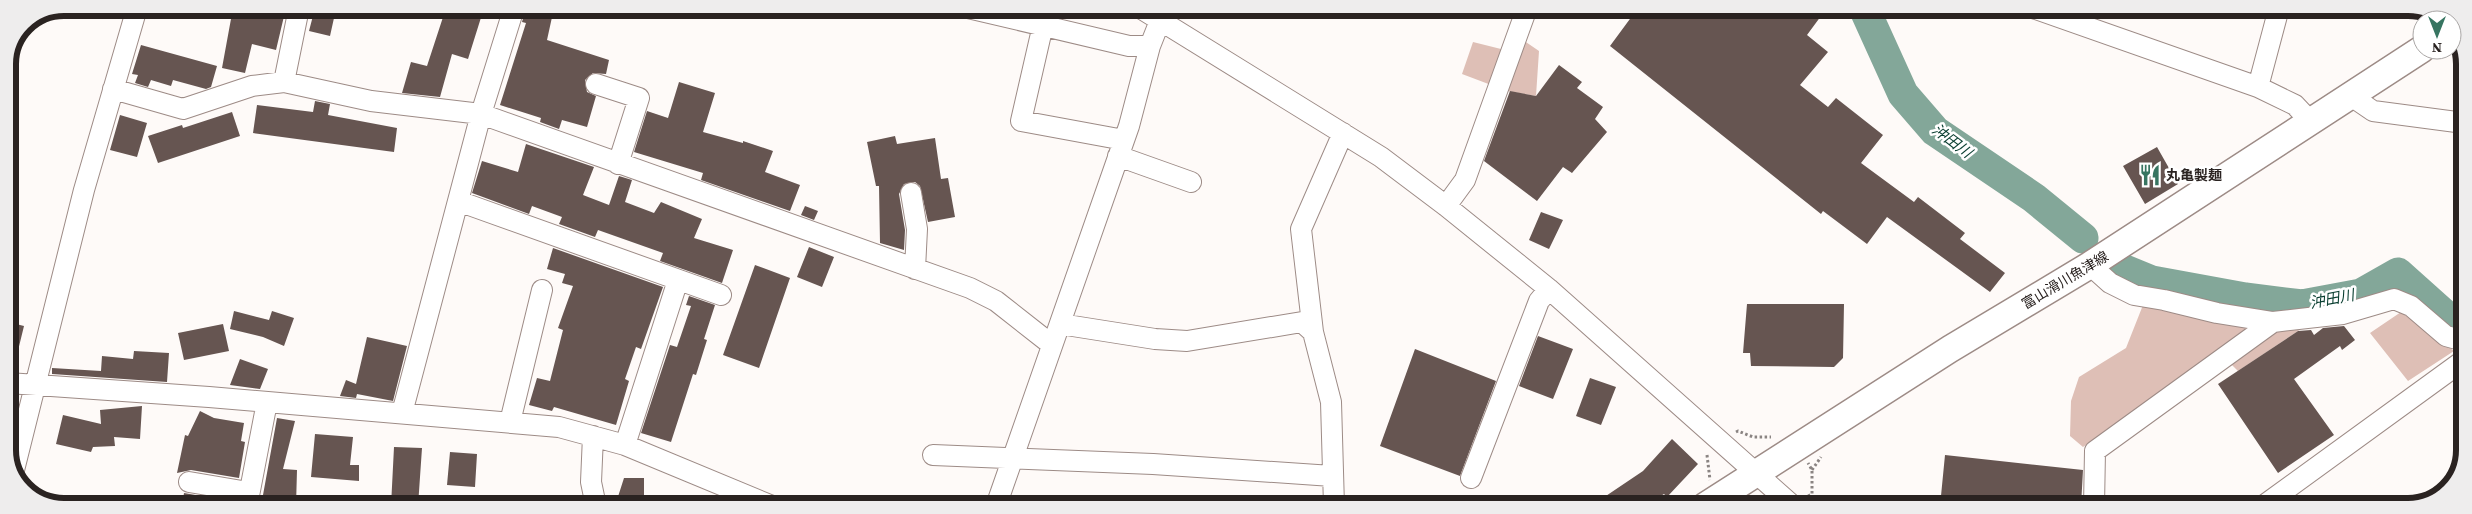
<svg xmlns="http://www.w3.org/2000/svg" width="2472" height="514" viewBox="0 0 2472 514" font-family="'Source Serif 4','Noto Sans JP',serif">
	<rect width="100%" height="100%" fill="#fefaf8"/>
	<path fill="#debfb6" d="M1523 40 1539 51 1536 96 1507 91 1462 74 1473 42 1501 49Z
		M2143 305 2249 323V332L2083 447 2070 436 2071 401 2079 377 2126 348Z
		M2401 312 2454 351 2408 381 2370 333Z
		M2307 325 2238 371 2228 361 2274 327Z"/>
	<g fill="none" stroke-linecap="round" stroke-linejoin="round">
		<path stroke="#83a799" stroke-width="31" d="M1864 8 1903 94 1935 131 2034 198 2083 238
			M2120 268 2152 281 2245 298 2302 305 2361 294 2398 273 2455 324 2464 327"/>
	</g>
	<path fill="#665551" d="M233 8H265L285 12 276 50 252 44 245 73 222 68Z
		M315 8 336 9 330 36 309 31Z
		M446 8H484L468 59 452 54 440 97 402 93 411 62 427 66Z
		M526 8H554L547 40 609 60 606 74 593 73 585 80 587 92 596 96 587 127 562 120 559 129 540 122 541 118 500 105 526 23 522 22Z
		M1638 8H1811L1821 16 1807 35 1828 52 1800 85 1828 107 1836 98 1883 135 1861 163 1914 202 1918 197 1965 233 1960 239 2005 273 1990 292 1887 217 1867 244 1823 211 1821 214 1610 46Z
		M141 45 217 66 211 87 206 89 173 80 171 86 151 80 148 87 135 83 138 75 132 74Z
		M1559 65 1582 82 1577 88 1603 107 1595 119 1607 132 1572 173 1563 167 1537 201 1484 161 1510 91 1536 96Z
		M679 82 715 93 703 132 743 143V141L773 151 765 172 800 185 790 211 701 180 703 173 634 152 647 111 668 118Z
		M315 101 330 104 328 115 397 128 394 152 253 133 257 105 313 112Z
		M232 112 240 136 158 163 148 136 182 125 183 128Z
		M120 115 147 123 137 157 110 150Z
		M895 136 897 144 935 138 941 179 948 178 955 217 928 222 920 186 915 182 904 184 899 194 905 230 904 250 880 243 879 186H876L867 142Z
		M526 144 594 167 583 195 609 205 619 176 632 180 625 202 654 213 661 202 702 219 694 238 733 250 722 283 660 261 663 253 598 230 595 237 559 224 562 217 532 206 529 214 472 193 482 161 518 172Z
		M2157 147 2178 184 2145 204 2123 166Z
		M805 206 818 211 814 220 801 215Z
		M1541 212 1563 220 1549 249 1529 240Z
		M809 247 834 257 822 287 797 277Z
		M553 248 663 287 641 349 636 347 625 379 629 381 616 425 554 407 552 411 529 405 537 378 550 381 563 330 558 328 573 286 562 283 565 274 547 269Z
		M755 265 790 278 759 368 723 355Z
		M689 296 715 305 704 339 707 340 696 375 693 374 671 442 641 433 670 345 677 347 691 306 686 305Z
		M1747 304H1844L1843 358 1834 367 1751 366 1750 353H1743Z
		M234 311 269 320 272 311 294 318 284 346 263 337 230 329Z
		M8 322 24 326 13 371H8Z
		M223 324 229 351 184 360 178 333Z
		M2344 326 2355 340 2342 350 2340 346 2294 379 2334 435 2278 473 2218 384 2298 331 2311 330 2314 335 2323 328Z
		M1538 336 1573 349 1553 399 1519 386Z
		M367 337 407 346 393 401 357 394 356 398 340 396 346 380 356 384Z
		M1415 349 1496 381 1460 476 1380 446Z
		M134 351 169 353 167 382 52 374V368L101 371 102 356 133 359Z
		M240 359 268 369 260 389 230 385Z
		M1590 378 1616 387 1601 425 1576 416Z
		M142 406 140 439 114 437 115 446 93 447 91 452 56 444 63 415 101 424 100 410Z
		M200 411 214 418 244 423 241 441 245 442 239 478 191 470 177 473 185 435 188 436Z
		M277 418 295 421 283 469 297 470 296 506H261Z
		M315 434 353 437 350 465H359V481L311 477Z
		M1672 439 1698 464 1667 497 1664 494 1644 506H1591L1643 471Z
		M394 447 422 448 418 506H391Z
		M450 452 477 454 475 487 447 485Z
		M1945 455 2083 470 2081 506H1940Z
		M624 478H644V506H615Z
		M184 493 236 502 235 506H182Z"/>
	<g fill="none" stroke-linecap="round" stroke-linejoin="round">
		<g stroke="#9d8b86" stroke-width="22">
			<path id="minor" d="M968 8 1129 46H1150
				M1140 8 1381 157 1446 206 1549 289 1793 506
				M2033 8 2258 87 2295 105 2311 122
				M1043 25 1021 121 1124 140
				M284 82 299 8
				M596 84 639 98 618 164
				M2258 87 2279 8
				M113 89 183 109 252 86 284 82 371 101 481 114 970 288 996 301 1052 345
				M2351 96 2373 111 2464 123
				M1118 156 1191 182
				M911 193 917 229 915 269
				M458 201 721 295
				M1446 206 1465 180 1527 8
				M2090 265 2110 283 2134 295 2164 300 2217 313 2273 322 2343 314 2394 299 2411 306 2446 336 2464 341
				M1060 324 1155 339 1187 341 1302 322 1313 332 1331 402 1334 506
				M1313 332 1301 229 1343 133
				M8 383 209 397 559 427 625 445 772 506
				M402 413 481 114 514 8
				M510 422 542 290
				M593 436 591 482 596 506
				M625 445 678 280
				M933 455 1153 464 1332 476
				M14 470 84 190 137 8
				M1471 478 1539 301 1549 289
				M189 482 248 492
				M247 506 267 402
				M996 506 1129 126 1150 46 1165 8
				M2094 506 2095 451 2273 322
				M2263 506 2464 360"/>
		</g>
		<g stroke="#9d8b86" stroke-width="29">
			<path id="major" d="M1705 506 1950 349 2090 265 2422 49"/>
		</g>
		<path stroke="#8a8482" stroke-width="3" stroke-dasharray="2.5 2.5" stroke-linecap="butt" d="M2452 50 2459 45
			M2441 56 2451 50
			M1736 432 1738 431 1753 437H1771
			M1707 455 1710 480
			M1812 470 1821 457
			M1808 496 1812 494V470L1808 463"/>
		<use href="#minor" stroke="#fff" stroke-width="20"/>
		<use href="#major" stroke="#fff" stroke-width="26"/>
	</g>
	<defs>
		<g id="restaurant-bare" transform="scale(1.725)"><path d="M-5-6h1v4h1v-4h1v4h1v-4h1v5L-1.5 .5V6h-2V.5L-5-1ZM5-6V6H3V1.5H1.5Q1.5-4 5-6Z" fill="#377561" stroke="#fff" stroke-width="2.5" paint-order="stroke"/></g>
	</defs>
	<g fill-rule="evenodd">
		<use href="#restaurant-bare" x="2150" y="175"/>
	</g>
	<g text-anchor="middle" stroke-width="5" stroke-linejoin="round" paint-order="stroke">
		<g font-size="14" font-weight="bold" fill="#2a2321" stroke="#fff" text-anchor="start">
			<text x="2166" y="180">丸亀製麺</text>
		</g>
		<g font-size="14" fill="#2a2321" stroke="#fff">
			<text transform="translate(2065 280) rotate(-31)" y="5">富山滑川魚津線</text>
		</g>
		<g font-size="15" font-style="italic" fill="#093e30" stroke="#fff">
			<text transform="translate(1952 141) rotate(37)" y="5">沖田川</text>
			<text transform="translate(2332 299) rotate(-11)" y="5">沖田川</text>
		</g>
	</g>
	<path d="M0 0H2472V514H0ZM64 16H2408A48 48 0 0 1 2456 64V450A48 48 0 0 1 2408 498H64A48 48 0 0 1 16 450V64A48 48 0 0 1 64 16Z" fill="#eeeded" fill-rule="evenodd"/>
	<path fill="none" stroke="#2a2321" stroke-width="6" d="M64 16H2408A48 48 0 0 1 2456 64V450A48 48 0 0 1 2408 498H64A48 48 0 0 1 16 450V64A48 48 0 0 1 64 16Z"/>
	<g transform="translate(2437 35) rotate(180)"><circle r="24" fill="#ffffff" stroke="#aaa7a6"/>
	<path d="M0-4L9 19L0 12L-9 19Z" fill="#377561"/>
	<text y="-8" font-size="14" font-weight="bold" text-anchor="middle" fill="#2a2321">N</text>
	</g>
</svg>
